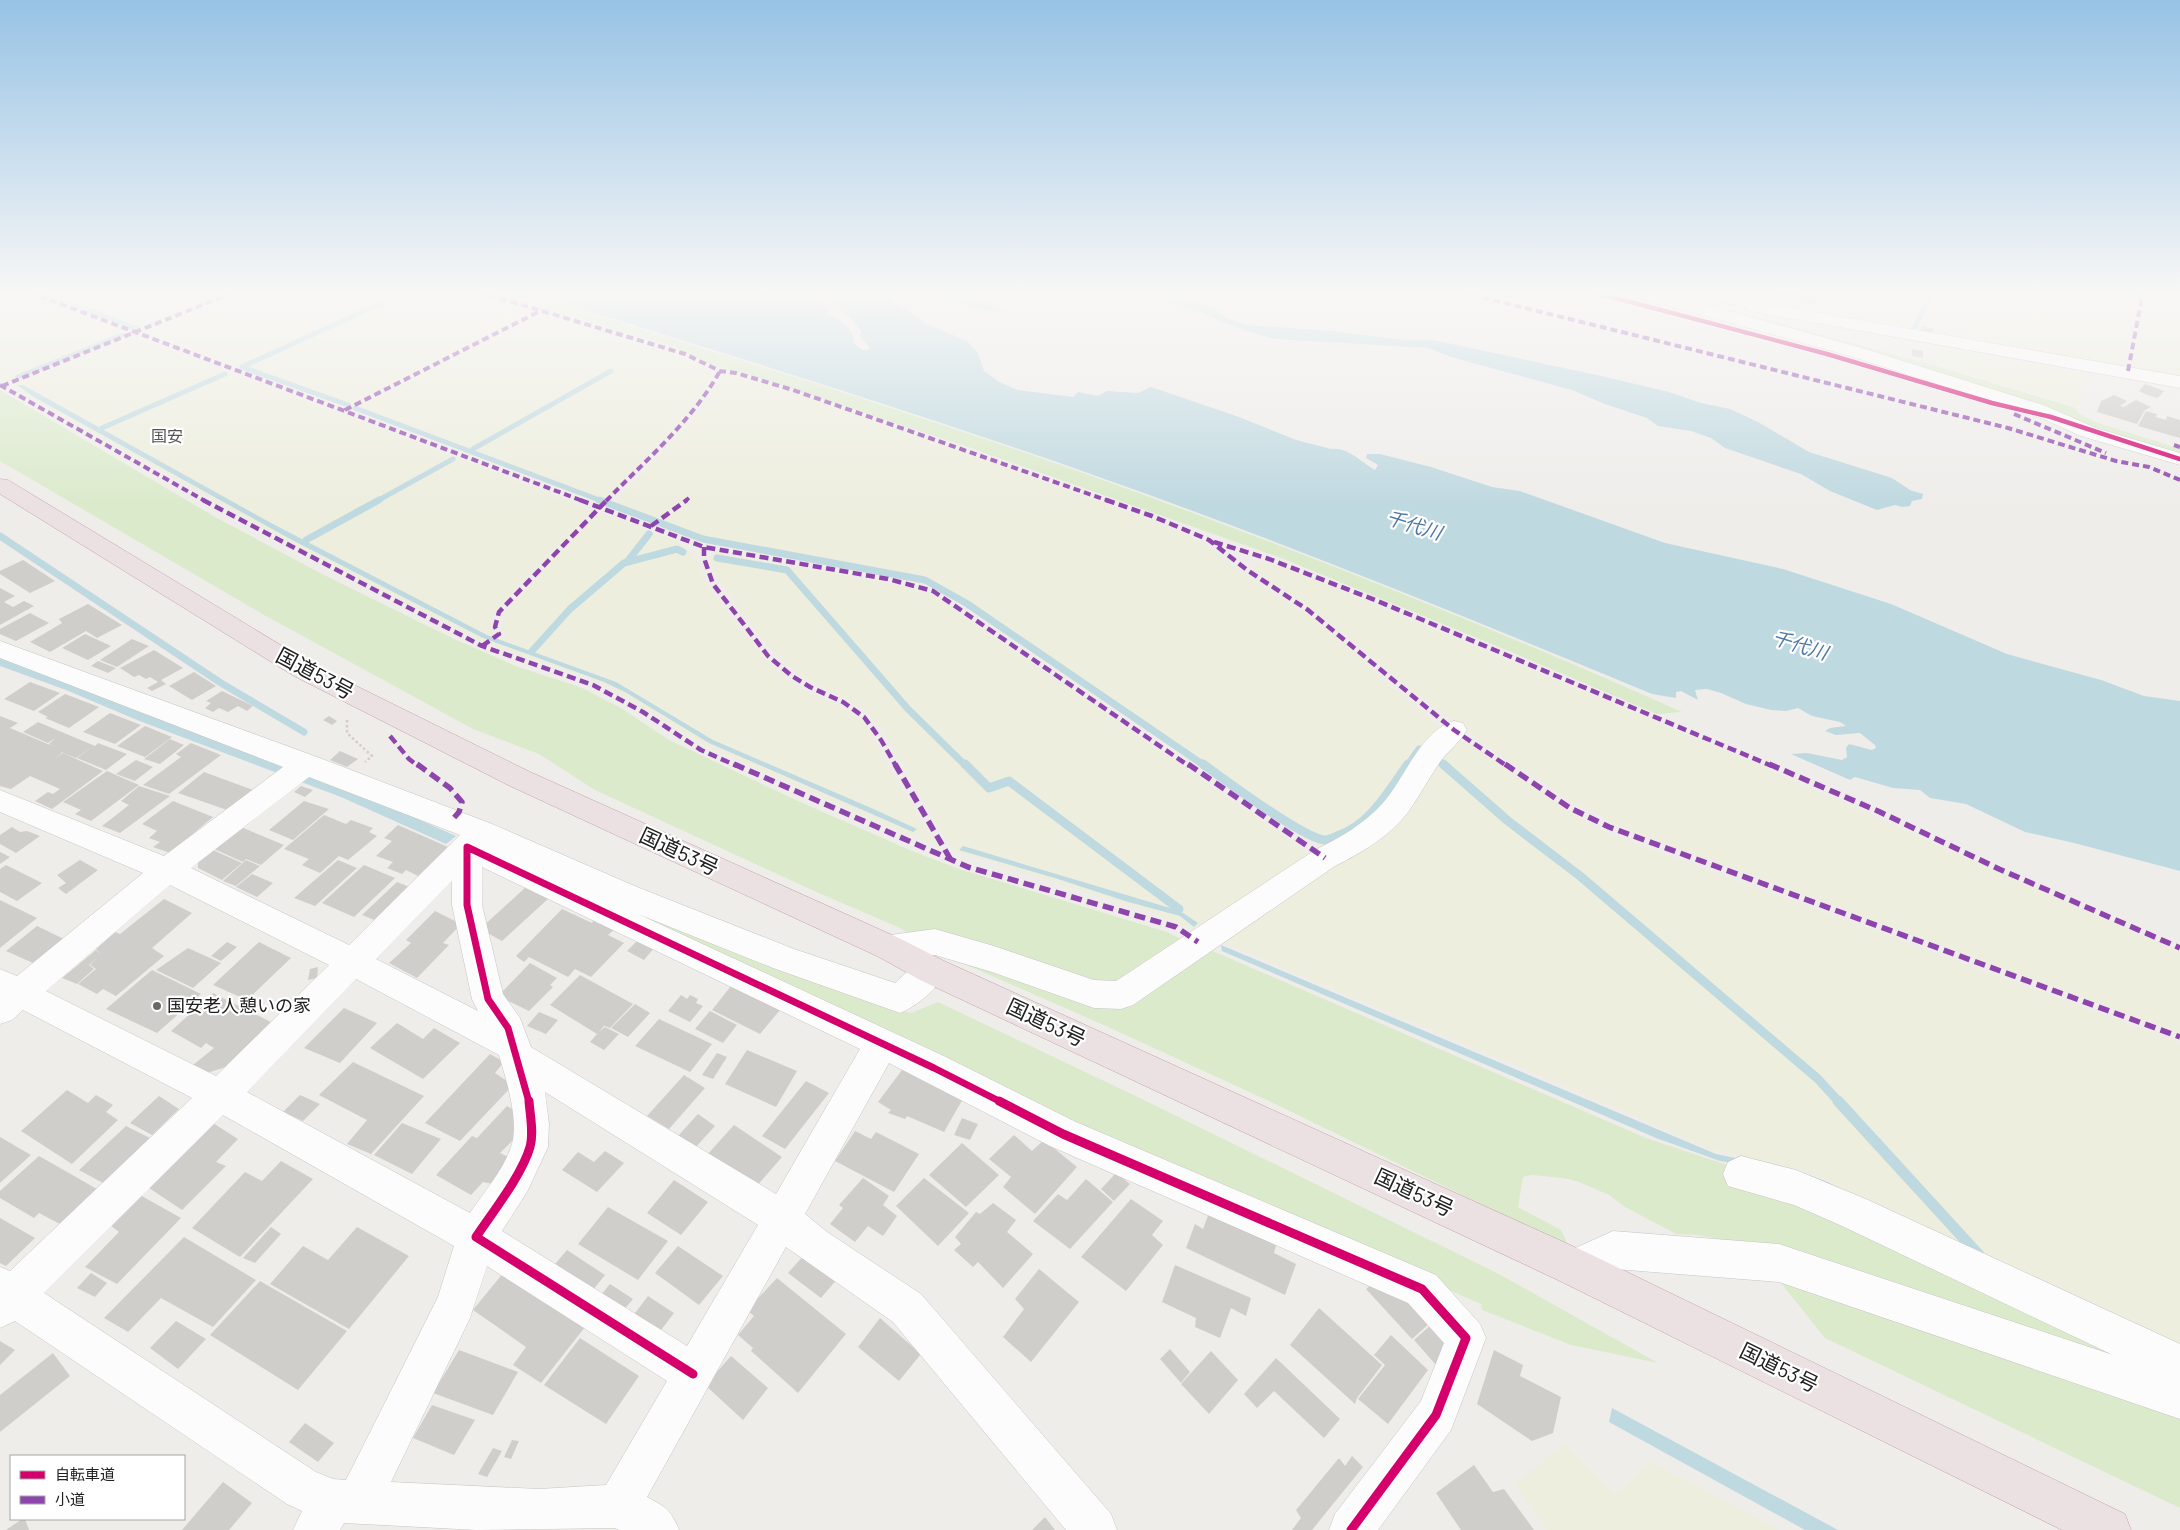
<svg xmlns="http://www.w3.org/2000/svg" width="2180" height="1530" viewBox="0 0 2180 1530" font-family="Barlow,'Noto Sans JP',sans-serif">
	<rect width="100%" height="100%" fill="#efedea"/>
	<path fill="#edeede" d="M0 292H19L129 334 7 382 0 378Z
		M36 292H229L139 330Z
		M236 292H470L535 311 348 407 141 331Z
		M1794 292H2136L2121 368 2016 352 2017 346 1915 323 1909 333 1859 324 1869 308Z
		M2144 309 2180 317V380L2135 370Z
		M540 313 669 353 698 363 710 370V379L704 392 691 409 603 502 598 503 351 409Z
		M132 335 459 458 592 511 498 607 492 615 490 625 493 635 484 642 478 640 301 549 16 390 13 384Z
		M1931 347 2084 373 2079 407 1932 363Z
		M727 374H735L798 394 940 443 1184 533 1210 549 1249 578 1312 618 1350 648 1393 689 1428 716 1437 726 1438 734 1388 808 1326 847 1312 842 959 603 930 586 912 581 705 543 659 526 658 524 665 518 693 498 689 496 652 523 611 507 707 402 719 379Z
		M601 513 687 545 697 560 705 582 733 620 770 664 796 687 832 702 861 720 875 741 890 769 935 842 933 844 880 823 710 748 615 691 590 678 492 646 505 636 502 627 505 611 582 528Z
		M717 552 904 586 932 595 1299 846 1308 856 1197 931 1148 911 956 852 941 832 886 736 866 711 848 700 801 676 777 656 760 636 712 571 709 559 710 555Z
		M1260 561 1279 565 1325 584 1749 761 2180 953V1032L2124 1013 1827 903 1637 833 1609 821 1568 799 1506 759 1415 693 1341 631 1302 602 1254 571 1255 564Z
		M1454 741H1461L1472 746 1567 810 1609 834 2180 1043V1343L1808 1172 1710 1149 1537 1074 1221 942 1348 851Z
		M1565 1444 1615 1495 1650 1461 1779 1530H1547L1515 1484Z"/>
	<path fill="#dbeacb" d="M489 292H525C682 343 840 390 997 443 1229 523 1458 612 1682 712L1657 714 1504 649 1284 559 971 448 753 376 715 366 673 347Z
		M1742 316H1755L1936 366 2076 408 2078 413 2095 422 2180 449V455Z
		M0 390 215 517 324 575 454 639 518 667 580 687 621 708 669 740 798 801 912 851 959 869 1167 932 1181 939 1182 945 1104 988 913 936 900 928 812 890 595 790 539 754 473 729 266 616 0 461Z
		M560 878 887 1008 911 1013 938 1002 1144 1100 1497 1273 1658 1363 1571 1345 1482 1310 1481 1304 1085 1130Z
		M1201 946 1646 1138 1733 1167 1792 1192 2180 1388 1736 1243 1699 1235 1676 1234 1625 1207 1609 1195 1579 1182 1563 1178 1532 1175 1523 1177 1518 1207 1561 1230 1566 1240 1567 1246 1271 1102 1106 1026 944 955 1080 997Z
		M1777 1278 2180 1406V1508L1825 1338Z"/>
	<path fill="#bfd9e0" fill-rule="evenodd" d="M528 292H904L892 295V302L918 316 924 323 967 341 978 353 984 371 999 382 1018 390 1073 397 1078 392 1098 396 1107 391 1138 393 1150 387 1154 388 1239 417 1296 440 1331 449C1348 447 1361 462 1375 470L1378 465 1366 458 1367 454H1380L1431 467 1492 487 1520 491 1665 543 1783 569 1891 604 2007 654 2101 680 2144 696 2180 701V871L2074 843 2025 832 1966 804 1930 798 1920 790 1893 788 1855 777 1850 780 1791 754 1807 753 1842 760 1847 757 1846 748 1849 744 1872 750 1876 748 1875 745 1860 733 1836 735 1825 731 1830 728 1846 726 1840 722 1812 716 1798 708 1786 711 1771 710 1746 704 1721 693 1707 689 1695 690 1698 700 1681 691 1676 692V698L1652 694C1469 618 1286 543 1099 477 911 410 719 352 528 292ZM813 293C824 292 855 321 861 331L860 336 869 347 868 350H862L853 343C856 330 839 319 829 314 826 303 815 303 813 293Z
		M907 292H967L1004 310 997 312Z
		M1116 292H1147L1195 302 1216 309 1226 318 1248 325 1332 331 1405 340H1433L1597 375 1669 392 1701 403 1730 409 1758 422 1809 452 1892 478 1910 490 1923 494 1922 499 1912 501 1910 506 1902 507 1895 505 1877 510 1830 491 1801 474 1725 448 1711 438 1691 431 1658 426 1647 418 1605 404 1572 390 1451 357 1428 348 1275 339 1240 329 1197 311 1153 298Z
		M1665 292H1675L1810 320 2180 387 1870 333Z
		M17 385H23L271 523 487 635 616 682 713 740 869 807 917 829 913 832 709 743 625 692 604 682 483 638 292 540 34 397Z
		M0 657 341 785 456 836 446 844 341 797 137 720 66 690 0 666Z
		M963 846 1180 911 1198 923 1194 927 1180 916 1125 901 1055 878 959 850Z
		M1221 945 1716 1154 1801 1172 1825 1181 1950 1241 1779 1171 1720 1161 1656 1138 1222 951Z
		M1612 1408 1838 1530H1805L1609 1422Z"/>
	<g fill="none" stroke-linecap="round" stroke-linejoin="round">
		<path stroke="#bfd9e0" stroke-width="5" d="M41 292 138 329
			M1912 333 1932 292
			M242 367 388 300
			M242 367 348 405
			M18 377 122 335
			M355 408 602 501
			M102 428 225 374
			M473 449 611 371
			M377 501 453 459"/>
		<path stroke="#bfd9e0" stroke-width="7" d="M599 500 703 539 925 580 966 603 1205 766
			M0 536 221 683 304 732
			M306 540 379 500
			M717 558 787 570 908 709 966 766
			M627 562 649 534
			M532 651 570 609 624 563 677 549 683 552
			M1441 763 1444 766
			M1407 766 1419 749"/>
		<path stroke="#bfd9e0" stroke-width="9" d="M965 764 989 788 1009 781 1179 909
			M1203 764C1224 779 1306 841 1326 840 1329 840 1334 837 1337 836 1370 825 1388 792 1408 764
			M1443 764 1508 821 1580 876 1818 1079 1839 1102"/>
		<path stroke="#bfd9e0" stroke-width="11" d="M1838 1101 1979 1255"/>
	</g>
	<path fill="#d0cecb" d="M1762 292H1787L1817 299 1814 305Z
		M1922 326 1934 329 1932 334 1920 332Z
		M1912 349 1923 351V358L1912 356Z
		M2145 384 2164 391 2158 398 2147 395 2139 391Z
		M2114 395 2127 401 2120 406 2124 407 2136 400 2151 407 2145 410 2137 424 2097 412 2101 401Z
		M2146 411 2157 414 2156 417 2166 420 2167 416 2180 420V438L2138 426Z
		M23 560 55 581 30 593 0 574V571Z
		M0 588 15 596 4 602 13 607 24 601 34 606 0 625Z
		M88 604 122 625 97 638 86 631 50 652 30 642 62 623 59 619Z
		M30 613 49 623 16 641 0 634V629Z
		M85 634 111 646 88 660 62 648Z
		M132 639 149 646 117 667 100 660Z
		M154 650 183 668 161 680 166 684 152 691 147 688 158 682 150 677 146 679 139 675 134 677 120 668Z
		M98 661 116 668 108 673 91 666Z
		M194 672 216 686 192 700 169 686Z
		M30 682 60 693 34 711 4 699Z
		M222 691 253 706 247 711 238 706 228 712 219 708 213 712 205 708 211 703 206 701Z
		M65 694 99 707 69 728 45 718 48 717 38 712Z
		M110 713 141 725 115 744 83 732Z
		M0 716 18 723 10 728 55 747 49 744 55 738 48 743 23 732 38 722 95 746 98 743 127 754 106 770 77 758 92 747 76 758 61 752 62 753 55 759 63 753 103 771 52 809 35 801 48 792 53 794 60 789 30 776 11 789 0 786Z
		M329 716 337 721 332 725 323 720Z
		M145 726 172 737 145 757 117 746Z
		M170 739 184 745 160 764 144 759Z
		M191 743 221 755 169 794 143 785 181 757 176 754Z
		M340 751 358 759 347 767 330 760Z
		M136 760 153 767 135 781 116 774Z
		M107 771 139 785 91 821 75 814 81 810 63 802Z
		M204 772 253 790 227 810 178 793Z
		M139 786 170 796 120 833 102 826 129 805 121 801Z
		M301 786 313 790 305 797 294 792Z
		M173 801 213 817 170 853 153 847 160 842 149 838 157 831 142 824Z
		M304 801 329 809 293 840 269 830Z
		M324 815 346 824 351 820 373 828 369 832 377 836 348 860 339 856 320 873 302 865 309 859 284 849Z
		M398 825 448 847 418 876 406 870 402 874 387 868 393 862 376 856 392 841 384 838Z
		M12 827 20 832 27 831 40 836 16 853 0 844V835Z
		M241 827 284 845 261 865 246 859 243 862 214 849Z
		M213 850 242 863 222 880 198 868V862Z
		M0 852 10 857 0 864Z
		M80 860 98 870 66 894 58 888 66 883 57 875Z
		M246 860 260 866 236 886 223 881Z
		M338 860 357 868 315 906 294 898Z
		M6 865 42 883 17 901 0 892V869Z
		M364 865 395 878 354 917 322 903Z
		M252 874 273 883 257 897 236 887Z
		M397 882 412 888 377 921 362 915Z
		M527 886 549 898 502 941 480 929Z
		M164 899 192 913 152 948 164 956 116 996 103 989 97 994 78 984 96 969 90 965 97 958 89 965 94 969 77 984 62 978 96 950 101 955 96 949 115 932 120 934Z
		M0 900 37 918 0 948Z
		M562 909 592 923 596 917 616 928 608 935 624 943 591 977 575 969 568 977 529 957 524 962 516 956Z
		M435 911 461 924 443 943 449 945 417 978 389 963 411 943 406 940Z
		M37 926 64 939 33 963 6 951Z
		M638 940 654 948 644 960 627 951Z
		M227 942 237 947 221 961 211 956Z
		M259 942 291 958 247 1000 213 985Z
		M188 948 221 963 193 988 156 970Z
		M530 963 557 978 550 985 553 987 529 1011 498 996Z
		M318 967 317 978 308 980 310 969Z
		M152 970 201 994 157 1033 106 1009Z
		M580 975 633 1004 610 1028 602 1025 604 1026 599 1032 605 1027 619 1034 604 1050 590 1042 597 1034 550 1005Z
		M731 986 780 1010 760 1034 712 1010Z
		M213 993 275 1024 232 1065 207 1073 193 1065 214 1048 206 1043 201 1048 171 1031Z
		M681 995 687 999 690 995 698 999 696 1003 703 1006 690 1022 668 1011Z
		M635 1004 650 1013 628 1037 611 1028Z
		M344 1008 377 1023 340 1063 304 1048Z
		M710 1011 737 1025 723 1043 695 1029Z
		M539 1012 558 1020 546 1034 527 1026Z
		M659 1019 712 1044 690 1072 635 1046Z
		M397 1023 423 1039 434 1028 460 1043 423 1079 370 1048Z
		M747 1050 797 1071 776 1107 725 1084Z
		M717 1053 727 1057 713 1079 702 1075Z
		M490 1054 504 1062 495 1073 513 1085 460 1141 425 1123Z
		M353 1062 424 1096 371 1154 347 1144 367 1120 319 1095Z
		M905 1066 964 1097 944 1132 907 1116 905 1119 888 1113 891 1110 878 1102Z
		M684 1075 705 1088 669 1129 647 1116Z
		M806 1081 829 1093 785 1149 762 1136Z
		M67 1090 88 1103 96 1095 113 1105 106 1112 118 1120 72 1164 21 1131Z
		M300 1095 320 1104 303 1121 283 1112Z
		M159 1096 179 1109 152 1135 130 1123Z
		M507 1106 518 1112V1135L500 1153 515 1160 493 1184 483 1182 471 1195 436 1175 472 1136 477 1138Z
		M698 1114 715 1126 695 1148 678 1136Z
		M962 1118 978 1124 970 1140 954 1135Z
		M213 1123 238 1139 216 1162 226 1166 182 1210 140 1182Z
		M402 1123 441 1139 412 1174 374 1155Z
		M734 1125 782 1157 755 1188 706 1156Z
		M126 1126 150 1138 103 1183 79 1170Z
		M855 1131 871 1139 876 1132 919 1154 894 1192 835 1161Z
		M1014 1135 1032 1151 1044 1140 1077 1167 1035 1214 1003 1187 1011 1177 989 1159Z
		M0 1137 31 1155 0 1183Z
		M962 1143 999 1175 966 1207 929 1175Z
		M605 1151 624 1163 597 1192 562 1170 578 1152 594 1162Z
		M39 1156 97 1189 60 1224 39 1213 34 1218 0 1198V1191Z
		M281 1161 313 1179 240 1257 192 1228 245 1172 262 1181Z
		M1116 1173 1130 1184 1114 1201 1101 1189Z
		M863 1178 889 1196 883 1205 897 1216 883 1236 868 1226 855 1242 830 1224 843 1208 839 1205Z
		M924 1178 969 1213 938 1246 896 1206Z
		M1086 1179 1113 1202 1070 1249 1033 1221 1058 1194 1067 1200Z
		M674 1180 708 1202 681 1235 647 1213Z
		M140 1195 181 1218 117 1284 85 1267 119 1232 110 1225Z
		M1131 1199 1163 1221 1152 1235 1163 1245 1126 1291 1081 1257Z
		M993 1203 1016 1220 1007 1232 1033 1254 1003 1288 978 1262 973 1267 954 1250 961 1244 955 1237 976 1212 980 1214Z
		M608 1207 668 1241 638 1280 578 1244Z
		M1209 1213 1277 1242 1274 1253 1296 1264 1285 1295 1186 1248 1195 1224 1203 1229Z
		M0 1218 35 1238 6 1266 0 1263Z
		M271 1227 281 1234 255 1263 243 1258Z
		M357 1227 409 1256 349 1329 270 1284 303 1246 328 1260Z
		M184 1237 256 1280 213 1327 161 1298 128 1332 104 1318Z
		M678 1246 723 1276 699 1305 655 1273Z
		M567 1250 605 1275 588 1296 550 1270Z
		M805 1254 838 1278 821 1298 788 1273Z
		M1175 1265 1251 1298 1246 1316 1231 1308 1220 1338 1195 1327 1196 1318 1162 1302Z
		M508 1267 589 1322 541 1383 513 1365 526 1347 473 1310Z
		M1039 1269 1079 1302 1031 1362 1003 1337 1024 1309 1015 1299Z
		M91 1273 107 1283 95 1297 77 1288Z
		M777 1278 846 1334 798 1393 751 1351 753 1348 738 1335 754 1316 747 1310Z
		M260 1281 347 1331 298 1390 210 1335Z
		M610 1284 633 1299 618 1317 595 1302Z
		M1372 1284 1414 1302 1431 1322 1412 1339 1366 1289Z
		M648 1296 674 1313 655 1338 629 1321Z
		M1319 1308 1382 1365 1357 1398 1355 1404 1290 1345Z
		M880 1318 921 1354 899 1381 858 1347Z
		M176 1321 206 1339 178 1369 150 1348Z
		M1432 1324 1440 1334 1444 1344 1436 1365 1414 1340Z
		M1391 1335 1428 1370 1388 1424 1358 1399 1385 1365 1374 1355Z
		M580 1338 639 1376 606 1424 544 1385Z
		M0 1341 15 1350 0 1365Z
		M1170 1349 1190 1372 1181 1383 1160 1359Z
		M459 1350 518 1372 493 1415 433 1393Z
		M1494 1350 1523 1365 1520 1376 1561 1397 1553 1433 1532 1441 1477 1404Z
		M1211 1351 1238 1380 1209 1414 1181 1384Z
		M53 1353 70 1376 0 1432V1395Z
		M731 1356 768 1388 743 1420 705 1385Z
		M1276 1358 1340 1419 1324 1438 1274 1391 1257 1408 1244 1394Z
		M432 1405 475 1420 454 1455 413 1438Z
		M305 1423 334 1443 318 1462 289 1442Z
		M512 1440 519 1441 511 1459 504 1457Z
		M493 1448 502 1451 487 1477 478 1474Z
		M1352 1456 1363 1467 1312 1530H1292L1301 1518 1296 1510 1339 1458 1345 1466Z
		M1474 1465 1493 1492 1504 1489 1534 1530H1461L1436 1493Z
		M223 1482 252 1503 229 1530H182Z
		M1045 1517 1055 1530H1032Z
		M22 1519H25L29 1530H6Z"/>
	<g fill="none" stroke-linecap="round" stroke-linejoin="round">
		<g stroke="#c6c5c4" stroke-width="1">
			<path id="minor" d="M1632 292H1660L1862 348 2046 406 2096 428 2180 453V465L2081 436 2032 414 1850 356 1634 296Z
				M1756 302 2180 376V388L1750 311 1747 307 1750 303Z
				M0 641 317 757 492 824 637 887 794 949 895 983 920 960 931 957 942 960 947 970C938 988 918 1006 900 1013L773 968 638 914 946 1057 1076 1122 1436 1275 1480 1324 1486 1338 1451 1430 1378 1530H1329L1335 1514 1421 1401 1444 1343 1408 1303 1050 1146 889 1063 805 1214 827 1232 921 1294 1111 1514 1117 1530H1066L893 1322 786 1247 647 1497C666 1507 671 1510 679 1530H619L615 1528 477 1530 344 1523 340 1530H293L302 1511 287 1504 15 1321 0 1328V1267L10 1271 192 1098 23 1010 12 1020 0 1024V969L17 976 143 873 0 812V790L164 856 283 767 0 658ZM309 777 460 835 349 945 191 868ZM482 867 860 1049 776 1194 531 1047 520 1018 503 994 482 905ZM452 881V905L472 999 478 1011 376 959ZM170 885 329 965 216 1076 46 991ZM356 979 499 1055C506 1079 520 1122 511 1147 503 1171 484 1192 470 1213L247 1092ZM545 1092 758 1225 687 1346 502 1231 527 1192 548 1147 549 1124ZM223 1115 454 1246 438 1297 346 1480 333 1479 316 1472 44 1293ZM487 1266 667 1381 606 1485 539 1489 391 1482 470 1318Z
				M1454 721 1463 723 1467 730C1460 742 1448 751 1440 762 1429 778 1420 795 1409 811 1390 836 1363 852 1335 866L1133 1005 1121 1009 1094 1008 992 972 935 955 890 961 879 957 874 948 879 939 890 935 935 929 994 946 1094 980 1116 981 1315 850C1339 838 1363 825 1382 804 1404 780 1421 730 1454 721Z
				M1741 1156 1796 1170 1868 1200 2180 1344V1419L1779 1282 1615 1269 1576 1287 1562 1282 1557 1268 1562 1254 1613 1231 1779 1244 2113 1355 1842 1226 1794 1205 1728 1186 1723 1174 1728 1162Z"/>
		</g>
		<g stroke="#c3a2ab" stroke-width="1">
			<path id="highway" d="M0 479 8 480 312 664 528 771 901 939 942 960 1590 1254 2125 1514 2131 1530H2062L1562 1282 920 980 879 957 508 785 294 676 0 494Z"/>
		</g>
		<path stroke="#d7cbc9" stroke-width="2.5" stroke-dasharray="2.5 2.5" stroke-linecap="butt" d="M347 720V733L372 756 365 762"/>
		<use href="#minor" fill="#fdfcfc" fill-rule="evenodd"/>
		<use href="#highway" fill="#ebe0e2" fill-rule="evenodd"/>
		<path stroke="#8e44ad" stroke-width="4" stroke-dasharray="7 4" stroke-linecap="butt" d="M29 292 583 501
			M479 292 685 354 720 371 736 373 793 390 1109 501
			M1461 292 2008 428 2116 461 2149 467 2180 480
			M2128 371 2143 292
			M0 385 205 501
			M2 386 234 292
			M345 410 542 310
			M2014 414 2106 453
			M2174 445 2180 447
			M606 501C646 460 692 421 720 371
			M685 501 689 498"/>
		<path stroke="#8e44ad" stroke-width="4.5" stroke-dasharray="9 4.5" stroke-linecap="butt" d="M203 500 482 646 593 685 643 712 701 750 737 766
			M580 500 704 547 888 579 933 591 1189 766
			M1106 500 1152 516 1209 540 1247 570 1308 610 1454 730 1507 766
			M651 526 687 500
			M1214 542 1269 559 1375 600 1772 766
			M704 547V558L713 584 768 656 792 676 810 687 843 702 864 717 881 740 896 766
			M482 646 499 634 495 627 499 612 607 500
			M390 736 409 759 418 766"/>
		<path stroke="#8e44ad" stroke-width="5.5" stroke-dasharray="11 5.5" stroke-linecap="butt" d="M417 764 450 788 462 802 459 812 452 820
			M734 764 968 867 1176 927 1198 942
			M895 764 951 860
			M1188 764 1325 858
			M1505 764 1570 808 1609 827 2180 1037
			M1769 764 1880 812 1999 869 2180 948"/>
		<g stroke="#fff" stroke-width="6">
			<path id="cycleway-far2" d="M1593 292 1827 354 1992 403 2051 417 2180 459"/>
		</g>
		<g stroke="#fff" stroke-width="10">
			<path id="cycleway-far1" d="M529 1102 508 1028 488 999 467 905V847L934 1068 1001 1102"/>
		</g>
		<g stroke="#fff" stroke-width="12">
			<path id="cycleway" d="M529 1101C530 1115 534 1133 530 1147 522 1175 492 1213 476 1237L693 1374
				M999 1101 1063 1134 1422 1289 1466 1338 1436 1415 1351 1530"/>
		</g>
		<use href="#cycleway-far2" stroke="#d6006c" stroke-width="4.5"/>
		<use href="#cycleway-far1" stroke="#d6006c" stroke-width="7"/>
		<use href="#cycleway" stroke="#d6006c" stroke-width="9"/>
	</g>
	<linearGradient id="sky" x2="0" y2="1"><stop stop-color="#97c3e5"/><stop offset="0.58" stop-color="#f8f7f6"/><stop offset="1" stop-color="#f8f7f6" stop-opacity="0"/></linearGradient>
	<rect width="2180" height="506" fill="url(#sky)"/>
	<circle fill="#696867" stroke="#fff" stroke-width="2" cx="157" cy="1006" r="5"/>
	<g text-anchor="middle" stroke-width="4.5" stroke-linejoin="round" paint-order="stroke">
		<g font-size="16" fill="#545454" stroke="#fff">
			<text x="167" y="442">国安</text>
		</g>
		<g font-size="18" fill="#212121" stroke="#fff" text-anchor="start">
			<text x="167" y="1012">国安老人憩いの家</text>
		</g>
		<g font-size="19" font-style="italic" fill="#4d78a6" stroke="#fff">
			<text transform="translate(1414 525) rotate(17)" y="7">千代川</text>
			<text transform="translate(1800 645) rotate(17)" y="7">千代川</text>
		</g>
		<g font-size="21" fill="#212121" stroke="#fff">
			<text transform="translate(315 674) rotate(28)" y="7">国道53号</text>
			<text transform="translate(679 852) rotate(25)" y="7">国道53号</text>
			<text transform="translate(1046 1023) rotate(25)" y="7">国道53号</text>
			<text transform="translate(1414 1193) rotate(25)" y="7">国道53号</text>
			<text transform="translate(1779 1368) rotate(26)" y="7">国道53号</text>
		</g>
	</g>
	<rect x="10" y="1455" width="175" height="65" fill="#ffffff" stroke="#a6a6a6"/>
	<rect x="20" y="1471" width="25" height="8" fill="#d6006c" stroke="#a6a6a6"/>
	<text x="55" y="1480" font-size="15" fill="#212121">自転車道</text>
	<rect x="20" y="1496" width="25" height="8" fill="#8e44ad" stroke="#a6a6a6"/>
	<text x="55" y="1505" font-size="15" fill="#212121">小道</text>
</svg>
